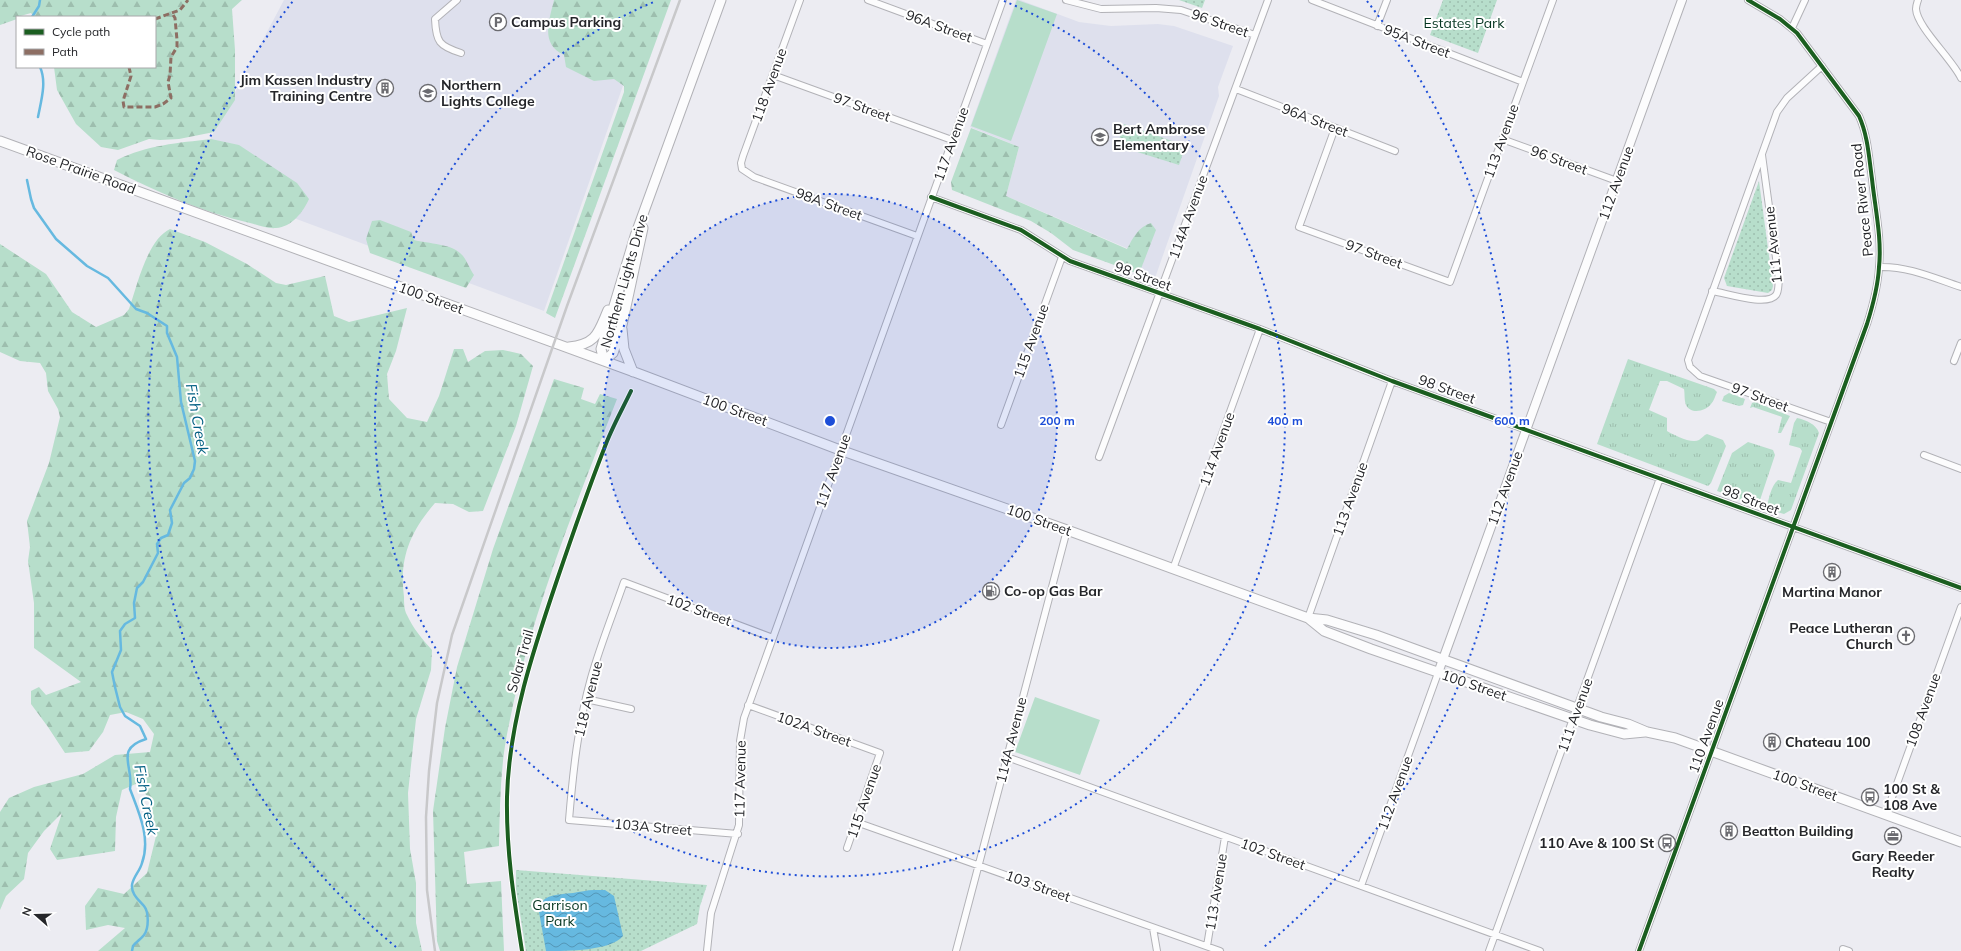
<svg xmlns="http://www.w3.org/2000/svg" width="1961" height="951" viewBox="0 0 1961 951" font-family="Mulish,sans-serif">
	<defs>
		<pattern id="grass-tufts" width="24" height="20" patternUnits="userSpaceOnUse"><rect width="24" height="20" fill="#b7decb"/><path d="M3 7l-1-3M5 7V3M7 7l1-3M15 17l-1-3M17 17v-4M19 17l1-3" fill="none" stroke="#9dbeae"/></pattern>
		<pattern id="forest-firs" width="22" height="20" patternUnits="userSpaceOnUse"><rect width="22" height="20" fill="#b7decb"/><path d="M5 1l3.5 6h-7zM16 11l3.5 6h-7z" fill="#9dbeae"/></pattern>
		<pattern id="park-dots" width="8" height="8" patternUnits="userSpaceOnUse"><rect width="8" height="8" fill="#b7decb"/><path d="M2 2h.1M6 6h.1" fill="none" stroke="#9dbeae" stroke-width="1.8" stroke-linecap="round"/></pattern>
		<pattern id="water-waves" width="16" height="10" patternUnits="userSpaceOnUse"><rect width="16" height="10" fill="#66b9e0"/><path d="M0 5q4-4 8 0t8 0" fill="none" stroke="#5496b6"/></pattern>
	</defs>
	<rect width="100%" height="100%" fill="#ececf2"/>
	<path fill="#dee0ed" d="M284 0H653L544 311 189 179Z
		M1016 0H1020L1079 22 1111 26 1158 24 1174 26 1233 46 1218 87 1219 96 1155 278 1140 272 1145 256 1006 196 1019 147 970 127Z"/>
	<path fill="url(#grass-tufts)" d="M1628 359 1714 389 1717 392C1715 396 1714 401 1711 404 1706 411 1691 415 1686 405 1684 400 1685 394 1684 389L1667 381H1660L1649 410 1667 418V431C1674 435 1691 444 1699 440 1702 438 1704 435 1707 434L1723 440 1726 446 1711 483 1708 486 1597 444Z
		M1729 393 1745 399 1743 405 1739 406 1722 401 1724 396Z
		M1755 402 1790 416 1781 433H1778L1782 417 1753 407 1750 408 1752 403Z
		M1797 418C1806 420 1816 424 1819 433L1791 510 1784 514 1767 509C1768 500 1771 486 1778 480L1791 483 1802 451 1800 448 1789 445 1794 423Z
		M1748 442 1773 450 1775 455 1758 506 1717 491 1732 453Z"/>
	<path fill="url(#forest-firs)" d="M0 0H242L232 9 235 50V100L214 132 179 139 160 140 149 139 118 150 101 147 76 124 57 90 54 67H155V17H34L31 13 17 17V19L0 25Z
		M554 0H671L555 318 546 313 624 92V86L614 79 594 81 566 67 564 55C540 44 549 21 554 0Z
		M971 128 1019 147 1006 196 1127 249C1133 238 1138 227 1151 223L1156 230 1139 274 1073 250 1051 233 1031 221 952 190 951 182Z
		M211 139 239 145 297 183 309 199C303 212 292 227 276 228 268 229 258 225 250 223 202 212 157 192 114 170L117 160C147 145 178 143 211 139Z
		M380 220 411 232 414 240C428 244 453 243 463 256 467 261 470 269 474 275L466 288 370 253 366 239 372 221Z
		M170 229 205 242 247 264 276 283 286 285 325 276 334 316 349 322 407 308 396 351 387 374 389 399 407 418 427 422 439 396 454 349H463L468 362 485 351 503 350 521 354 533 366 516 426 483 511 469 512 453 504 435 503C410 532 399 558 404 597 404 602 404 610 407 615 413 628 422 639 432 650L431 670 416 719 408 793 410 849 416 883V923L422 951H98L125 928 108 925 86 930 85 906 98 888 124 894 147 873 157 832 148 798 138 783 122 790 116 817 115 851 57 860 50 849 62 813 44 831 28 853 24 879 6 896 0 910V812L9 798 34 787 83 774 115 755 150 752 154 734 143 719 126 712 110 715 103 732 89 751 65 753 48 727 31 704V691L39 687 46 695 81 682 34 648V603L28 561 30 547 27 521 49 463 60 417 58 409 48 391 46 373 40 363 20 361 0 352V244L46 274 72 312 96 327 124 315 129 309C137 286 147 240 170 229Z
		M554 379 584 388 581 399 595 404 600 394 617 399C575 507 530 615 508 729 500 767 500 807 499 846L464 852 467 884 501 881 504 951H440L437 941 433 811 445 728 457 667 493 549Z"/>
	<path fill="url(#park-dots)" d="M1179 0H1205L1202 8Z
		M1443 0H1497L1478 53 1430 35Z
		M1124 124 1172 141 1171 145 1184 150 1179 165 1134 151 1135 146 1119 140Z
		M1759 181 1773 286 1772 290 1768 293 1727 286 1724 278Z
		M516 870 707 885 700 906 697 924 641 951H526L516 889Z"/>
	<path fill="#b7decb" d="M1017 0 1057 14 1011 141 971 126Z
		M1035 697 1100 720 1080 775 1015 752Z"/>
	<path fill="url(#water-waves)" d="M594 890H605L614 896 623 936C610 951 568 951 546 951L539 912C540 893 558 895 573 893 580 892 587 890 594 890Z"/>
	<g fill="none" stroke-linecap="round" stroke-linejoin="round">
		<path stroke="#66b9e0" stroke-width="2.5" d="M32 17 39 6 40 0
			M38 117C41 101 47 82 40 67
			M27 180 31 199 34 208 56 239 87 266 108 278 136 309 147 313 167 326V333L177 357 181 402 195 461 194 469 190 478 184 483 170 510 172 523 168 535 161 538 157 544 158 553 143 582 137 588 134 603 135 618 125 624 120 631 121 650 112 672 115 687 120 707 125 716 140 726 146 739C114 749 134 766 130 789 139 813 151 838 142 863 140 871 133 877 132 885 131 894 139 900 144 906 149 912 149 928 144 935 141 939 136 942 133 946L132 951"/>
		<g stroke="#b2b2b7" stroke-width="8">
			<path id="minor" d="M457 0 435 19C436 42 439 46 461 53
				M800 0 743 156 741 163 742 169 754 177 917 236
				M868 0 987 44
				M1066 0 1101 9 1156 8 1181 10 1255 35
				M1312 0 1523 82
				M1918 0C1917 3 1916 6 1916 9 1917 27 1952 59 1961 78
				M1377 26 1387 0
				M1792 28 1805 0
				M1822 66 1787 98 1777 112 1688 360 1690 367 1700 376 1831 422
				M773 75 952 140
				M1236 89 1395 151
				M1335 128 1299 227 1450 282 1553 0
				M1502 139 1617 181
				M931 197 1021 230 1070 261 1260 329 1392 381 1961 588
				M1879 267C1908 266 1934 278 1961 287
				M1712 291C1726 293 1767 307 1776 295 1779 291 1778 285 1779 280L1762 155
				M1954 361 1961 343
				M1001 425 1062 257
				M1924 455 1961 469
				M1099 457 1268 0
				M1173 569 1260 329
				M1308 618 1392 381
				M586 699 631 709
				M748 705 880 753 847 848
				M1007 757 1540 951
				M1886 814 1961 607
				M856 822 1220 951
				M738 834 569 820C573 772 578 724 591 678 600 646 613 614 624 582L773 638
				M1361 886 1438 673
				M1153 928 1157 951
				M1207 946 1225 837
				M707 951 711 913 739 825 740 741 744 718 1003 0
				M956 951 1067 530
				M1489 951 1660 478
				M1639 951 1867 324C1873 305 1878 287 1879 267 1882 238 1875 208 1872 179 1869 158 1868 136 1859 116L1797 33 1780 19 1748 0
				M1843 951V949L1849 951"/>
		</g>
		<g stroke="#b2b2b7" stroke-width="10">
			<path id="tertiary" d="M1438 673 1682 0"/>
		</g>
		<g stroke="#b2b2b7" stroke-width="11">
			<path id="secondary" d="M0 141 637 373 840 450 1067 530 1308 618 1327 620 1376 635 1601 717 1628 724 1647 732 1675 738 1961 842
				M622 329 624 349 633 372
				M569 347C597 344 598 333 608 310
				M604 361 601 349 635 236 721 0
				M604 361 613 353 622 325 643 228
				M1308 618 1324 631 1371 649 1590 725 1624 734 1645 732"/>
		</g>
		<use href="#minor" stroke="#fcfcfd" stroke-width="6"/>
		<use href="#tertiary" stroke="#fcfcfd" stroke-width="8"/>
		<use href="#secondary" stroke="#fcfcfd" stroke-width="9"/>
		<path stroke="#c8c8ca" stroke-width="2.5" d="M435 951 427 890 426 817 429 771 437 703 452 635 567 306 680 0"/>
		<path stroke="#8d6e63" stroke-width="3" stroke-dasharray="6 3" stroke-linecap="butt" d="M155 19 180 10 188 0
			M129 67 131 76 123 101 124 107H155L163 104 171 98 168 82 170 75 171 57 177 47V40L175 18 172 13"/>
		<g stroke="#fff" stroke-width="6">
			<path id="cycleway" d="M931 197 1021 230 1070 261 1260 329 1392 381 1961 588
				M522 951C514 900 506 850 507 797 509 722 533 651 557 580 572 536 587 492 604 449 611 429 622 410 631 391
				M1639 951 1867 324C1873 305 1878 287 1879 267 1882 238 1875 208 1872 179 1869 158 1868 136 1859 116L1797 33 1780 19 1748 0"/>
		</g>
		<use href="#cycleway" stroke="#1b5e20" stroke-width="4"/>
	</g>
	<circle cx="830" cy="421" r="227" fill="#1d4ed8" fill-opacity=".12"/>
	<g fill="none" stroke="#1d4ed8" stroke-width="2" stroke-dasharray="2 4">
		<circle cx="830" cy="421" r="227"/>
		<path d="M1004 1A455 455 0 1 1 656 1"/>
		<path d="M396 947A682 682 0 0 1 293 1M1367 1A682 682 0 0 1 1264 947"/>
	</g>
	<defs>
		<g id="parking-ring" transform="scale(0.9)"><circle r="9.5" fill="#fff" stroke="#6b6b70" stroke-width="1.5"/><path d="M-3.5-5.5H1a3.5 3.5 0 0 1 0 7H-1V5.5H-3.5ZM-1-3.4V-.6H.8a1.4 1.4 0 0 0 0-2.8Z" fill="#6b6b70"/></g>
		<g id="building-ring" transform="scale(0.9)"><circle r="9.5" fill="#fff" stroke="#6b6b70" stroke-width="1.5"/><path d="M-4-6H4V6H1V3H-1V6H-4ZM-2.5-4.3h1.7v1.8h-1.7ZM.8-4.3h1.7v1.8H.8ZM-2.5-1h1.7V.8h-1.7ZM.8-1h1.7V.8H.8Z" fill="#6b6b70"/></g>
		<g id="university-ring" transform="scale(0.9)"><circle r="9.5" fill="#fff" stroke="#6b6b70" stroke-width="1.5"/><path d="M0-5L7-2L0 1L-7-2ZM-4 1L0 2.5L4 1V4Q0 6-4 4Z" fill="#6b6b70"/></g>
		<g id="school-ring" transform="scale(0.9)"><circle r="9.5" fill="#fff" stroke="#6b6b70" stroke-width="1.5"/><path d="M0-5L7-2L0 1L-7-2ZM-4 1L0 2.5L4 1V4Q0 6-4 4Z" fill="#6b6b70"/></g>
		<g id="fuel-ring" transform="scale(0.9)"><circle r="9.5" fill="#fff" stroke="#6b6b70" stroke-width="1.5"/><path d="M-5.5-6h7V0h2V4h1.3V-2.5L3-4.5l.8-.8L6-3V5H2.5V1h-1V6h-7ZM-4.2-4.7v3.2H.2V-4.7Z" fill="#6b6b70"/></g>
		<g id="church-ring" transform="scale(0.9)"><circle r="9.5" fill="#fff" stroke="#6b6b70" stroke-width="1.5"/><path d="M-1.2-6h2.4v3.5h3.3v2.4h-3.3V6h-2.4V-.1h-3.3v-2.4h3.3Z" fill="#6b6b70"/></g>
		<g id="bus-ring" transform="scale(0.9)"><circle r="9.5" fill="#fff" stroke="#6b6b70" stroke-width="1.5"/><path d="M-5-6H5V4H4V6H2V4H-2V6H-4V4H-5ZM-3.5-4V0h7V-4ZM-3.5 1.2v1.5H-2V1.2ZM2 1.2v1.5H3.5V1.2Z" fill="#6b6b70"/></g>
		<g id="office-ring" transform="scale(0.9)"><circle r="9.5" fill="#fff" stroke="#6b6b70" stroke-width="1.5"/><path d="M-6-3h4V-5.5h4V-3h4V5H-6ZM-1-4.5V-3h2v-1.5ZM-6 0V1H6V0Z" fill="#6b6b70"/></g>
	</defs>
	<g fill-rule="evenodd">
		<use href="#parking-ring" x="498" y="22"/>
		<use href="#building-ring" x="385" y="88"/>
		<use href="#university-ring" x="428" y="93"/>
		<use href="#school-ring" x="1100" y="137"/>
		<use href="#building-ring" x="1832" y="572"/>
		<use href="#fuel-ring" x="991" y="591"/>
		<use href="#church-ring" x="1906" y="636"/>
		<use href="#building-ring" x="1772" y="742"/>
		<use href="#bus-ring" x="1870" y="797"/>
		<use href="#building-ring" x="1729" y="831"/>
		<use href="#office-ring" x="1893" y="836"/>
		<use href="#bus-ring" x="1667" y="843"/>
	</g>
	<g text-anchor="middle" stroke-width="4" stroke-linejoin="round" paint-order="stroke">
		<g font-size="14" font-weight="bold" fill="#25262a" stroke="#fff" text-anchor="start">
			<text x="511" y="27">Campus Parking</text>
			<text x="372" y="85" text-anchor="end">Jim Kassen Industry<tspan x="372" dy="16">Training Centre</tspan></text>
			<text x="441" y="90">Northern<tspan x="441" dy="16">Lights College</tspan></text>
			<text x="1113" y="134">Bert Ambrose<tspan x="1113" dy="16">Elementary</tspan></text>
			<text x="1004" y="596">Co-op Gas Bar</text>
			<text x="1832" y="597" text-anchor="middle">Martina Manor</text>
			<text x="1893" y="633" text-anchor="end">Peace Lutheran<tspan x="1893" dy="16">Church</tspan></text>
			<text x="1785" y="747">Chateau 100</text>
			<text x="1883" y="794">100 St &amp;<tspan x="1883" dy="16">108 Ave</tspan></text>
			<text x="1742" y="836">Beatton Building</text>
			<text x="1654" y="848" text-anchor="end">110 Ave &amp; 100 St</text>
			<text x="1893" y="861" text-anchor="middle">Gary Reeder<tspan x="1893" dy="16">Realty</tspan></text>
		</g>
		<g font-size="14" fill="#25262a" stroke="#fff">
			<text transform="translate(1220 23) rotate(19)" y="5">96 Street</text>
			<text transform="translate(939 26) rotate(20)" y="5">96A Street</text>
			<text transform="translate(1417 41) rotate(21)" y="5">95A Street</text>
			<text transform="translate(769 85) rotate(-70)" y="5">118 Avenue</text>
			<text transform="translate(862 107) rotate(20)" y="5">97 Street</text>
			<text transform="translate(1315 120) rotate(21)" y="5">96A Street</text>
			<text transform="translate(1501 141) rotate(-70)" y="5">113 Avenue</text>
			<text transform="translate(951 144) rotate(-70)" y="5">117 Avenue</text>
			<text transform="translate(1559 160) rotate(20)" y="5">96 Street</text>
			<text transform="translate(81 170) rotate(20)" y="5">Rose Prairie Road</text>
			<text transform="translate(1616 183) rotate(-70)" y="5">112 Avenue</text>
			<text transform="translate(1862 200) rotate(-96)" y="5">Peace River Road</text>
			<text transform="translate(829 204) rotate(20)" y="5">98A Street</text>
			<text transform="translate(1188 217) rotate(-70)" y="5">114A Avenue</text>
			<text transform="translate(1773 245) rotate(-96)" y="5">111 Avenue</text>
			<text transform="translate(1374 254) rotate(20)" y="5">97 Street</text>
			<text transform="translate(1143 276) rotate(20)" y="5">98 Street</text>
			<text transform="translate(624 281) rotate(-74)" y="5">Northern Lights Drive</text>
			<text transform="translate(431 298) rotate(20)" y="5">100 Street</text>
			<text transform="translate(1031 341) rotate(-70)" y="5">115 Avenue</text>
			<text transform="translate(1447 389) rotate(20)" y="5">98 Street</text>
			<text transform="translate(1760 397) rotate(20)" y="5">97 Street</text>
			<text transform="translate(735 410) rotate(20)" y="5">100 Street</text>
			<text transform="translate(1217 449) rotate(-70)" y="5">114 Avenue</text>
			<text transform="translate(833 471) rotate(-70)" y="5">117 Avenue</text>
			<text transform="translate(1505 488) rotate(-70)" y="5">112 Avenue</text>
			<text transform="translate(1350 499) rotate(-70)" y="5">113 Avenue</text>
			<text transform="translate(1751 500) rotate(21)" y="5">98 Street</text>
			<text transform="translate(1039 520) rotate(20)" y="5">100 Street</text>
			<text transform="translate(699 610) rotate(20)" y="5">102 Street</text>
			<text transform="translate(520 661) rotate(-74)" y="5">Solar Trail</text>
			<text transform="translate(1474 685) rotate(19)" y="5">100 Street</text>
			<text transform="translate(588 699) rotate(-76)" y="5">118 Avenue</text>
			<text transform="translate(1923 710) rotate(-70)" y="5">108 Avenue</text>
			<text transform="translate(1575 715) rotate(-70)" y="5">111 Avenue</text>
			<text transform="translate(814 729) rotate(20)" y="5">102A Street</text>
			<text transform="translate(1706 736) rotate(-70)" y="5">110 Avenue</text>
			<text transform="translate(1011 740) rotate(-76)" y="5">114A Avenue</text>
			<text transform="translate(740 779) rotate(-89)" y="5">117 Avenue</text>
			<text transform="translate(1805 785) rotate(20)" y="5">100 Street</text>
			<text transform="translate(1395 793) rotate(-70)" y="5">112 Avenue</text>
			<text transform="translate(864 801) rotate(-71)" y="5">115 Avenue</text>
			<text transform="translate(653 827) rotate(5)" y="5">103A Street</text>
			<text transform="translate(1273 854) rotate(20)" y="5">102 Street</text>
			<text transform="translate(1038 886) rotate(20)" y="5">103 Street</text>
			<text transform="translate(1216 892) rotate(-81)" y="5">113 Avenue</text>
		</g>
		<g font-size="14" fill="#053621" stroke="#fff">
			<text x="1464" y="28">Estates Park</text>
			<text x="560" y="910">Garrison<tspan x="560" dy="16">Park</tspan></text>
		</g>
		<g font-size="15" font-style="italic" fill="#036084" stroke="#fff">
			<text transform="translate(197 419) rotate(80)" y="5">Fish Creek</text>
			<text transform="translate(146 800) rotate(79)" y="5">Fish Creek</text>
		</g>
	</g>
	<circle cx="830" cy="421" r="6" fill="#1d4ed8" stroke="#fff" stroke-width="2"/>
	<g font-size="12" text-anchor="middle" font-weight="bold" fill="#1d4ed8" stroke="#fff" stroke-width="4" stroke-linejoin="round" paint-order="stroke">
		<text x="1057" y="425">200 m</text>
		<text x="1285" y="425">400 m</text>
		<text x="1512" y="425">600 m</text>
	</g>
	<rect x="16" y="16" width="140" height="52" fill="#ffffff" stroke="#a8a8aa"/>
	<rect x="24" y="29" width="20" height="6" fill="#1b5e20" stroke="#a8a8aa"/>
	<text x="52" y="36" font-size="12" fill="#25262a">Cycle path</text>
	<rect x="24" y="49" width="20" height="6" fill="#8d6e63" stroke="#a8a8aa"/>
	<text x="52" y="56" font-size="12" fill="#25262a">Path</text>
	<g transform="translate(36 915) rotate(290)" stroke="#ffffff" stroke-width="3" paint-order="stroke">
	<path d="M0-3L7 15L0 10L-7 15Z" fill="#25262a"/>
	<text y="-6" font-size="11" font-weight="bold" text-anchor="middle" fill="#25262a">N</text>
	</g>
</svg>
